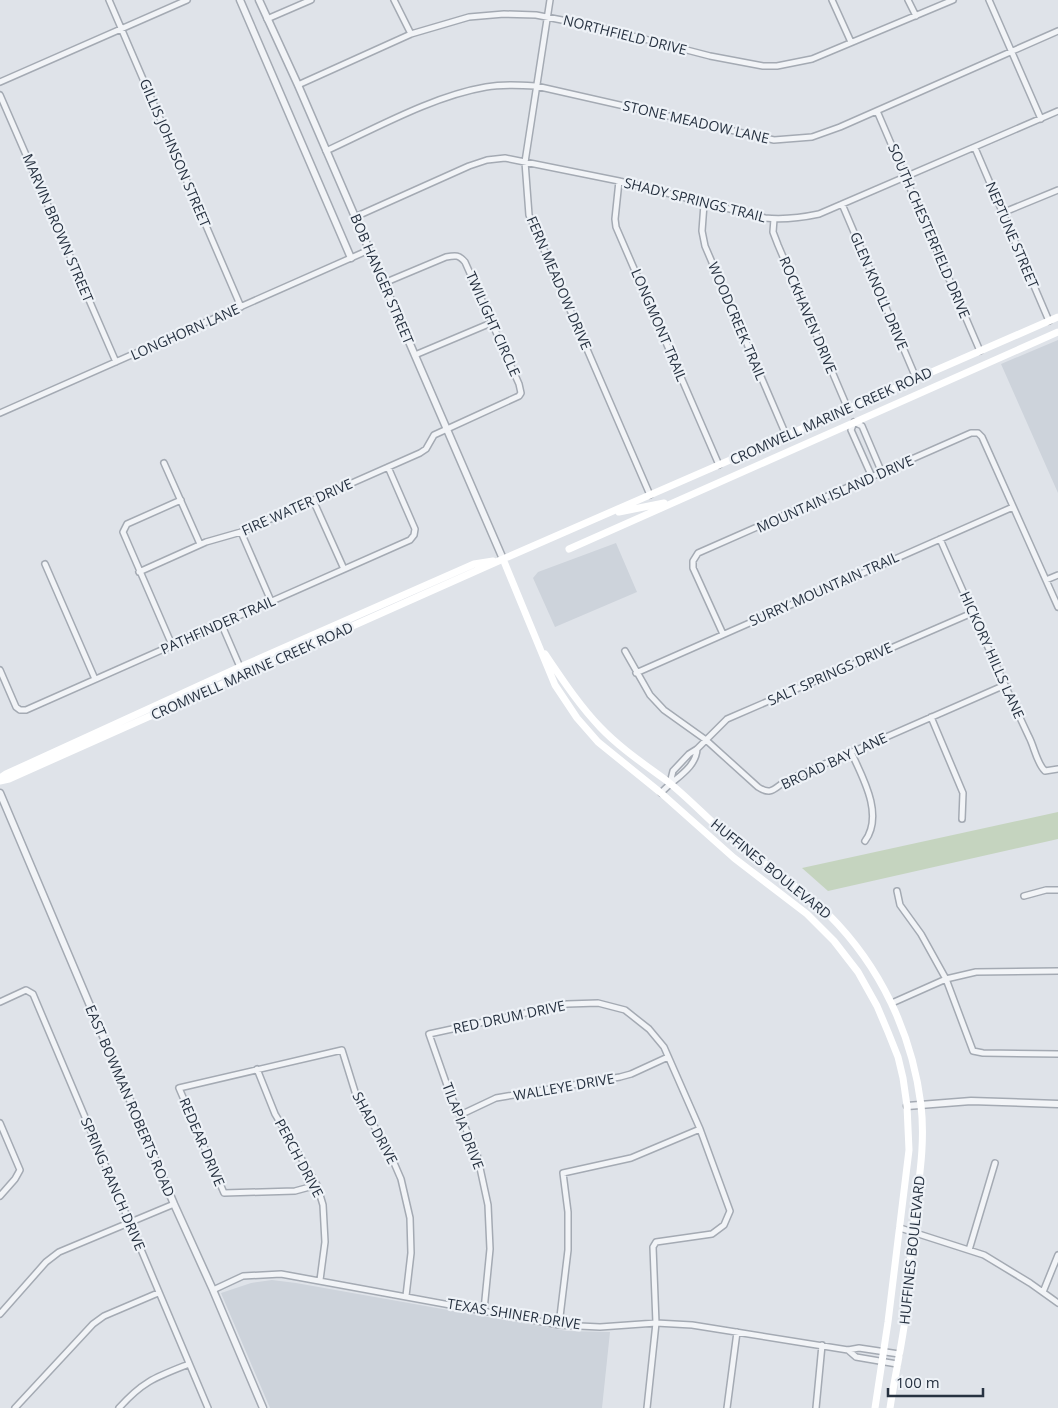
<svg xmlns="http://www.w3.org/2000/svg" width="1058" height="1408" viewBox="0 0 1058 1408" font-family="'Open Sans',sans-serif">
	<rect width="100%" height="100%" fill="#dfe3e9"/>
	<path fill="#cdd3db" d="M1058 340V493L1001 364Z
		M616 543 637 592 555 627 533 578 538 572Z
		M272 1280 296 1283 567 1331 610 1332 602 1408H270L221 1293 251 1283Z"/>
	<path fill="#c5d4bf" d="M1058 812V839L828 891 802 868Z"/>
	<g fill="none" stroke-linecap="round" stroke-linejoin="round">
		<g stroke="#a4aab3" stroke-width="8">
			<path id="minor" d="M109 0 241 307
				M394 0 411 34
				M550 0 525 162 529 215 650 495
				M832 0 851 42
				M908 0 916 16
				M989 0 1041 119
				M267 19 311 0
				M0 82 187 0
				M298 85 411 34 469 17 504 14 536 15 598 27 710 56 763 66H777L812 59 953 0
				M0 95 116 362
				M877 111 980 351
				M975 148 1049 321
				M326 151C376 128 433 96 486 87 503 84 519 85 536 86L774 140 812 137 840 127 1058 31
				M619 181 615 219 616 227 719 465
				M704 204 702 231 705 246 786 435
				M842 204 916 378
				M1002 213 1058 190
				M355 217 469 166 487 160 505 158 619 181 765 218C784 220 800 218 819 214L1058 111
				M774 219 773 232 778 245 848 409
				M415 355 491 323
				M0 413 369 250
				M164 463 200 544
				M872 477 851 430 854 422 862 426 882 473
				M313 500 344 569
				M241 532 271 601
				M940 539C969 605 998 671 1029 737 1034 746 1037 764 1045 771L1058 769
				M45 564 95 679
				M139 572 206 542 241 532 420 453 426 449 434 435 519 396 521 393 519 384 465 262C459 255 456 255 446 257L384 283
				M1046 580 1058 575
				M221 623 240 667
				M723 634 693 568V561L698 553 971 433H978L982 437 1058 607
				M172 645 123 532 127 524 181 500
				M625 651 650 695 664 710 706 740 758 787C773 797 775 786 788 780L1005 685
				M0 670 16 707 20 710H26L410 540 414 535 415 529 388 467
				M636 673 1013 507
				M931 717 963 793 962 819
				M851 752C863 778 884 815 865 841
				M670 783 673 771 689 754 697 749 727 719 972 613
				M661 793C673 779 696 769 697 749
				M897 891 900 905 921 934 946 979 973 1051 983 1053 1058 1054
				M1024 896 1046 890H1058
				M0 1002 26 990 33 994 208 1408
				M892 1003 946 979 976 972 1058 971
				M257 1069 275 1114 317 1185 323 1205 325 1242 320 1280
				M460 1115 496 1098 620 1077 631 1074 668 1057
				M0 1123 20 1170 15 1179 0 1196
				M317 1185 295 1191 224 1193 179 1088 342 1050 356 1095 367 1116 385 1142 401 1179 410 1218 411 1253 406 1296
				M900 1228 984 1255 1030 1283 1058 1303
				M969 1250 995 1163
				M213 1290 243 1276 281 1274 559 1325 600 1327 656 1323 692 1325 848 1350 859 1348 899 1354
				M1043 1292 1058 1255
				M484 1310 490 1249 488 1205 477 1154 449 1091 429 1034 567 1004 598 1003 625 1010 649 1029 664 1047 700 1129 730 1211 724 1225 712 1234 656 1242 653 1247 656 1323 647 1408
				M0 1314 46 1262 59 1252 174 1204
				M559 1325 568 1250V1212L563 1173 631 1158 700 1129
				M848 1350 856 1357 897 1364
				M15 1408 93 1324 104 1316 158 1293
				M119 1408C143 1381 156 1377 189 1364
				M727 1408 737 1332
				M816 1408 822 1345"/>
		</g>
		<g stroke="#a4aab3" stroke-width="9">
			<path id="tertiary" d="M240 0 351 258
				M259 0 298 85 503 559
				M0 793 174 1204 213 1290 263 1408
				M907 1106 971 1101 1058 1104"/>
		</g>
		<use href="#minor" stroke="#f2f4f7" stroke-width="5"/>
		<use href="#tertiary" stroke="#f2f4f7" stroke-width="6"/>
		<path stroke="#fff" stroke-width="7" d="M619 512 664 503
			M569 549 1058 332
			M503 559 555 685 577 718 598 742 661 793 734 858 807 914 834 941 858 972 877 1006 888 1032 898 1057 903 1078 907 1106 909 1150 888 1322 875 1408
			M545 654C562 679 579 705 600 727 620 748 644 764 667 781 686 796 703 814 721 830 756 859 796 883 829 915 880 966 912 1033 921 1105 926 1149 917 1188 913 1232 909 1263 909 1295 904 1327 900 1354 894 1381 890 1408
			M0 778 6 774 240 667 474 564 493 561
			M0 781 9 779 503 559 1058 317"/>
	</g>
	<g text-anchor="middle" stroke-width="4.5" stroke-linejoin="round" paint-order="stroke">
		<g font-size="14" fill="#273241" stroke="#eef2f7">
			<text transform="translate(625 35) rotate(14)" y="5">NORTHFIELD DRIVE</text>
			<text transform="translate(696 122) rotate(13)" y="5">STONE MEADOW LANE</text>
			<text transform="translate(175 153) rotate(67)" y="5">GILLIS JOHNSON STREET</text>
			<text transform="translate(695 200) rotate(14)" y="5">SHADY SPRINGS TRAIL</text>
			<text transform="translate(58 228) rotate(67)" y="5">MARVIN BROWN STREET</text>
			<text transform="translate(929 231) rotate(67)" y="5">SOUTH CHESTERFIELD DRIVE</text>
			<text transform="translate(1012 235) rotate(67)" y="5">NEPTUNE STREET</text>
			<text transform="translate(382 279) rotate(67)" y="5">BOB HANGER STREET</text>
			<text transform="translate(559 283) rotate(67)" y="5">FERN MEADOW DRIVE</text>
			<text transform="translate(879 291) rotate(67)" y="5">GLEN KNOLL DRIVE</text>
			<text transform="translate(808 315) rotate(67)" y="5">ROCKHAVEN DRIVE</text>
			<text transform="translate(737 321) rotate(67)" y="5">WOODCREEK TRAIL</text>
			<text transform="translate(493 324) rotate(66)" y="5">TWILIGHT CIRCLE</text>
			<text transform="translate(659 325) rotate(67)" y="5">LONGMONT TRAIL</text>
			<text transform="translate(185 332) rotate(-24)" y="5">LONGHORN LANE</text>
			<text transform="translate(831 416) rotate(-24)" y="5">CROMWELL MARINE CREEK ROAD</text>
			<text transform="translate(835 494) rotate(-24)" y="5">MOUNTAIN ISLAND DRIVE</text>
			<text transform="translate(297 507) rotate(-24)" y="5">FIRE WATER DRIVE</text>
			<text transform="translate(824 589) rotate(-24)" y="5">SURRY MOUNTAIN TRAIL</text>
			<text transform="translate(218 625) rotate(-24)" y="5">PATHFINDER TRAIL</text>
			<text transform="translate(992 655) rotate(66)" y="5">HICKORY HILLS LANE</text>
			<text transform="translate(252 671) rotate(-24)" y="5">CROMWELL MARINE CREEK ROAD</text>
			<text transform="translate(830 674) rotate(-24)" y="5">SALT SPRINGS DRIVE</text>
			<text transform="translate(834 761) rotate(-25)" y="5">BROAD BAY LANE</text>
			<text transform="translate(771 869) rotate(39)" y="5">HUFFINES BOULEVARD</text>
			<text transform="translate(509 1017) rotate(-12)" y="5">RED DRUM DRIVE</text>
			<text transform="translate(564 1087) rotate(-10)" y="5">WALLEYE DRIVE</text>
			<text transform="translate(130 1101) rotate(67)" y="5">EAST BOWMAN ROBERTS ROAD</text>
			<text transform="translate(463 1126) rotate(69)" y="5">TILAPIA DRIVE</text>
			<text transform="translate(375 1128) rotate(62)" y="5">SHAD DRIVE</text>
			<text transform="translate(202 1142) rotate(67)" y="5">REDEAR DRIVE</text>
			<text transform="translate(299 1158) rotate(62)" y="5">PERCH DRIVE</text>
			<text transform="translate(113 1184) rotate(67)" y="5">SPRING RANCH DRIVE</text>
			<text transform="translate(912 1250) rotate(-84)" y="5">HUFFINES BOULEVARD</text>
			<text transform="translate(514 1314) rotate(9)" y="5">TEXAS SHINER DRIVE</text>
		</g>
	</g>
	<path d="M888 1388v8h95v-8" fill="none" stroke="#273241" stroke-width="2.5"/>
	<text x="896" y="1388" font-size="15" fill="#273241" stroke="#eef2f7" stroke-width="4" paint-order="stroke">100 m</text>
</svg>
